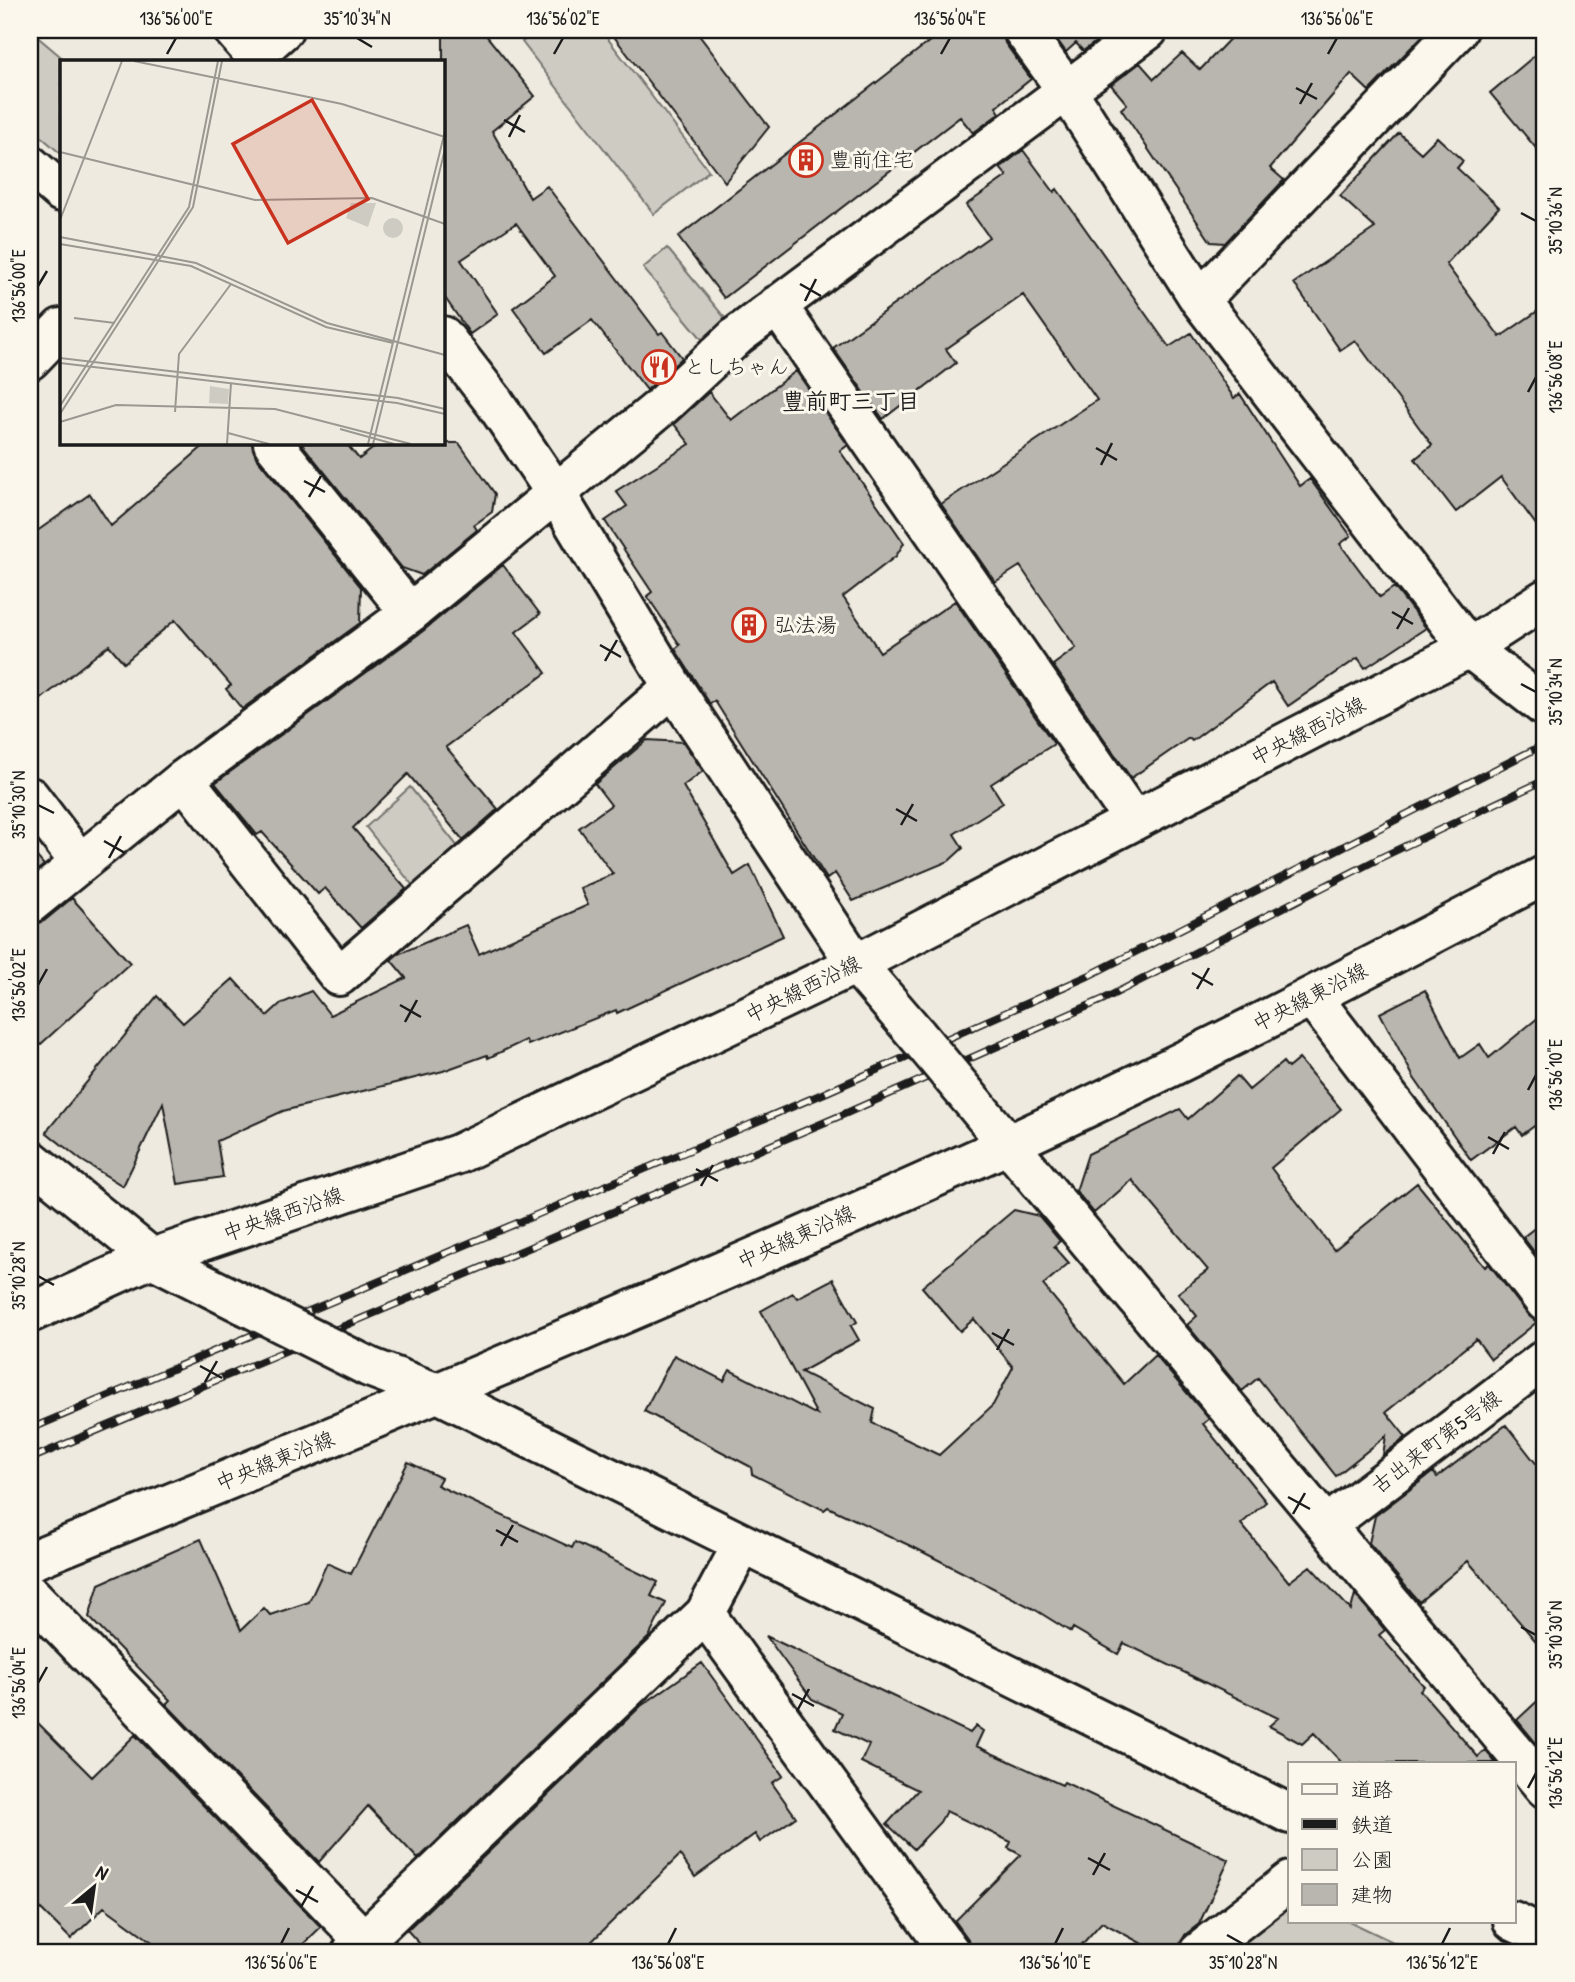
<svg xmlns="http://www.w3.org/2000/svg" width="1575" height="1982" viewBox="0 0 1575 1982" font-family="'Patrick Hand','Klee One',sans-serif">
	<rect width="100%" height="100%" fill="#eeeadf"/>
	<filter id="ink" filterUnits="userSpaceOnUse"><feTurbulence type="fractalNoise" baseFrequency=".0143" numOctaves="2"/><feDisplacementMap in="SourceGraphic" scale="14" xChannelSelector="R" yChannelSelector="G"/><feConvolveMatrix kernelMatrix="1 2 1 2 8 2 1 2 1" color-interpolation-filters="sRGB"/></filter>
	<g filter="url(#ink)">
		<path fill="#ceccc2" stroke="#75746f" stroke-width="2" d="M537 30H601L709 171 654 214 522 42Z
			M34 34 66 61H61V154L30 127V39Z
			M667 248 735 330 711 350 643 268Z
			M410 787 467 858 422 897 366 827Z
			M1290 1906V1921H1349L1414 1952H1233Z"/>
		<path fill="#b9b6af" stroke="#1c1c1c" stroke-width="2" d="M443 30H482L535 96 492 131 530 198 547 186 659 334 662 332 682 358 647 390 592 320 546 353 513 308 555 276 516 223 461 260 498 314 470 334 443 295Z
			M609 30H695L769 127 725 182Z
			M944 30H1002L1005 43 1031 79 996 107 1000 113 973 133 960 117 724 298 678 237Z
			M1050 30H1112L1083 51 1076 43 1066 52Z
			M1238 30H1428L1369 91 1351 74 1270 168 1284 180 1225 243 1211 242 1121 109 1127 104 1111 85 1140 63 1154 79 1182 53 1200 70Z
			M1545 47V159L1490 93Z
			M1399 133 1421 153 1437 137 1463 161 1457 168 1499 207 1446 264 1500 337 1545 306V537L1501 477 1456 512 1415 459 1432 445 1355 340 1340 350 1294 283 1375 228 1340 196Z
			M1023 150 1054 192 1057 189 1169 347 1191 333 1234 398 1240 394 1300 486 1310 479 1351 536 1340 544 1380 597 1394 587 1426 628 1365 668 1358 658 1288 706 1272 682 1192 741 1189 738 1131 778 1053 665 1076 648 1020 566 995 582 941 504 1097 400 1023 295 946 349 956 363 883 419 833 348 989 237 966 205 1007 176 1000 168Z
			M796 371 848 445 840 451 904 543 896 556 843 597 880 652 955 601 1054 744 991 784 1003 803 954 834 963 848 949 861 853 901 835 873 827 879 715 701 710 704 705 696 675 649 680 645 647 596 652 592 605 521 627 506 616 491 690 444 674 424 709 392 731 420Z
			M207 443H252L256 457 361 587 360 623 242 709 226 689 231 685 175 620 124 663 109 645 30 708V536L90 494 111 526Z
			M301 443H346L359 459 380 443H459L495 494 492 512 474 525 477 530 422 575 402 568Z
			M503 565 540 614 516 632 546 673 446 747 498 809 463 840 408 774 353 828 406 889 361 928 325 888 318 894 262 832 257 835 215 783 423 631Z
			M647 740 683 742 703 771 683 786 734 875 750 865 783 936 617 1013 616 1010 528 1045 526 1040 488 1058 487 1055 443 1071 283 1111 217 1141 223 1177 178 1184 163 1103 123 1186 81 1160 46 1132 157 996 183 1023 233 979 267 1016 280 1004 311 991 330 1015 406 978 391 960 398 954 466 925 479 954 588 905 580 888 613 874 579 828 611 805 595 784Z
			M30 849 44 865 30 876Z
			M72 898 130 963 30 1054V925L44 921Z
			M1425 990 1460 1058 1480 1044 1489 1058 1545 1012V1118L1522 1135 1516 1127 1471 1160 1414 1078 1380 1013Z
			M1299 1059 1341 1109 1271 1168 1334 1250 1417 1183 1485 1267 1489 1264 1528 1315 1537 1322 1491 1359 1476 1339 1386 1412 1406 1437 1383 1455 1386 1436 1336 1476 1258 1378 1242 1391 1187 1325 1197 1316 1178 1293 1208 1270 1132 1180 1094 1213 1076 1191 1088 1154 1180 1109 1188 1119 1237 1076 1249 1090 1283 1062 1288 1068Z
			M1014 1210 1039 1216 1060 1241 1054 1246 1069 1263 1043 1285 1124 1384 1155 1355 1209 1419 1203 1424 1266 1502 1241 1524 1289 1582 1310 1566 1351 1610 1355 1594 1385 1630 1379 1635 1424 1686 1420 1690 1478 1757 1485 1750 1496 1763H1342L1314 1733 1302 1744 1269 1726 1278 1718 1124 1643 1118 1654 1073 1628 1071 1632 1034 1609 917 1549 828 1507 824 1510 752 1474 751 1467 644 1411 674 1355 724 1381 730 1370 817 1415 761 1311 793 1293 797 1298 833 1279 857 1322 851 1326 859 1340 801 1372 875 1409 872 1423 939 1455 993 1405 1013 1367 974 1319 960 1331 922 1287Z
			M1545 1220V1266L1523 1237Z
			M1506 1425 1545 1475V1652L1468 1561 1419 1602 1369 1543 1375 1516 1433 1472 1437 1477Z
			M408 1462 441 1478 437 1485 572 1548 575 1542 658 1582 651 1596 666 1603 649 1637 418 1859 368 1806 319 1862 166 1704 170 1700 89 1617 99 1584 201 1539 241 1630 264 1608 270 1615 309 1602 327 1563 351 1574Z
			M766 1636 970 1733 976 1726 983 1731 976 1746 1062 1785 1064 1782 1229 1860 1199 1924 1185 1935 1177 1952H1157L1102 1922 1075 1952H971L968 1939 955 1921 1021 1855 1008 1848 1011 1842 946 1811 940 1822 914 1849 887 1824 918 1790 861 1762 869 1745 835 1729 842 1713 812 1699Z
			M702 1663 783 1776 772 1783 796 1817 760 1842 755 1834 695 1877 680 1855 581 1952H427L407 1930 641 1706Z
			M1545 1694V1754L1517 1720Z
			M30 1715 92 1777 135 1735 321 1927 295 1952H166L104 1907 71 1939 30 1898Z"/>
		<g fill="none" stroke-linecap="round" stroke-linejoin="round">
			<g stroke="#1c1c1c" stroke-width="44">
				<path id="minor" d="M233 30 260 61
					M1023 30 1068 92 1200 300 1469 648 1545 707
					M257 53 283 30
					M30 165 61 192
					M1200 300 1458 30
					M777 305 1134 821
					M443 336 495 403 555 492 673 687 856 964 917 1035
					M30 360 61 328
					M273 443 410 613
					M184 779 339 976 673 687
					M30 797 80 863
					M30 904 184 779 410 613 662 406 738 335 1148 30
					M1312 997 1545 1302
					M967 1095 1545 1788
					M30 1159 152 1258 245 1305
					M30 1313 152 1258 458 1154 856 964 1469 648 1545 599
					M369 1367 440 1394 1290 1814
					M1328 1524 1545 1359
					M30 1561C358 1427 685 1291 1007 1145 1190 1061 1368 968 1545 875
					M30 1594 375 1952
					M705 1614 950 1952
					M1513 1921 1545 1936
					M352 1952 705 1614 742 1545
					M1199 1952 1290 1881"/>
			</g>
			<use href="#minor" stroke="#fbf7ec" stroke-width="38"/>
			<g stroke="#1c1c1c" stroke-width="8">
				<path id="rail" d="M30 1429 827 1092 1088 976 1545 744
					M30 1459 842 1115 1104 999 1382 857 1545 780"/>
			</g>
			<use href="#rail" stroke="#fbf7ec" stroke-width="5" stroke-dasharray="16" stroke-linecap="butt"/>
			<g stroke="#1c1c1c" stroke-width="44" stroke-linecap="butt">
				<path id="minor-bridge" d="M917 1035 967 1095
					M245 1305 369 1367"/>
			</g>
			<use href="#minor-bridge" stroke="#fbf7ec" stroke-width="38"/>
		</g>
	</g>
	<path fill="none" stroke="#1c1c1c" stroke-width="2.5" d="M357 38 372 47M167 54 176 38M554 54 563 38M941 54 950 38M1328 54 1337 38M1296 88 1317 99M1300 104 1312 83M504 120 525 132M509 137 520 115M1521 213 1536 221M800 284 821 296M38 286 47 271M805 301 816 279M1528 392 1536 377M1096 448 1117 460M1101 465 1112 443M304 481 325 492M309 497 321 476M1392 612 1413 624M1397 629 1409 608M600 645 621 657M605 661 617 640M1521 684 1536 692M38 805 54 813M896 809 917 821M901 825 913 804M104 841 125 853M109 858 121 836M1192 973 1213 985M38 985 47 969M1197 989 1209 968M400 1005 421 1017M405 1022 417 1000M1528 1090 1536 1075M1488 1137 1509 1149M1493 1154 1505 1132M696 1169 718 1181M701 1186 713 1165M38 1276 54 1285M992 1333 1014 1345M997 1350 1009 1329M200 1366 222 1378M205 1382 217 1361M1288 1497 1310 1509M1293 1514 1305 1493M496 1530 518 1542M501 1546 513 1525M1521 1627 1536 1635M38 1683 47 1667M792 1694 814 1706M797 1711 809 1689M1528 1788 1536 1773M1088 1858 1110 1870M1093 1875 1105 1853M296 1890 318 1902M301 1907 313 1886M1227 1935 1243 1944M281 1944 289 1928M668 1944 676 1928M1055 1944 1063 1928M1442 1944 1450 1928"/>
	<defs>
		<g id="building-ring" transform="scale(1.75)"><circle r="9.5" fill="#fbf7ec" stroke="#c8321e" stroke-width="1.5"/><path d="M-4-6H4V6H1V3H-1V6H-4ZM-2.5-4.3h1.7v1.8h-1.7ZM.8-4.3h1.7v1.8H.8ZM-2.5-1h1.7V.8h-1.7ZM.8-1h1.7V.8H.8Z" fill="#c8321e"/></g>
		<g id="restaurant-ring" transform="scale(1.75)"><circle r="9.5" fill="#fbf7ec" stroke="#c8321e" stroke-width="1.5"/><path d="M-5-6h1v4h1v-4h1v4h1v-4h1v5L-1.5 .5V6h-2V.5L-5-1ZM5-6V6H3V1.5H1.5Q1.5-4 5-6Z" fill="#c8321e"/></g>
	</defs>
	<g fill-rule="evenodd">
		<use href="#building-ring" x="806" y="160"/>
		<use href="#restaurant-ring" x="659" y="367"/>
		<use href="#building-ring" x="749" y="625"/>
	</g>
	<g text-anchor="middle" stroke-width="6" stroke-linejoin="round" paint-order="stroke">
		<g font-size="21" fill="#1c1c1c" stroke="#fbf7ec" text-anchor="start">
			<text x="830" y="167">豊前住宅</text>
			<text x="684" y="374">としちゃん</text>
			<text x="774" y="632">弘法湯</text>
		</g>
		<g font-size="21" fill="#1c1c1c" stroke="#fbf7ec">
			<text transform="translate(1308 731) rotate(-27)" y="7">中央線西沿線</text>
			<text transform="translate(803 989) rotate(-26)" y="7">中央線西沿線</text>
			<text transform="translate(1310 997) rotate(-27)" y="7">中央線東沿線</text>
			<text transform="translate(283 1214) rotate(-19)" y="7">中央線西沿線</text>
			<text transform="translate(796 1237) rotate(-24)" y="7">中央線東沿線</text>
			<text transform="translate(1436 1442) rotate(-37)" y="7">古出来町第5号線</text>
			<text transform="translate(275 1461) rotate(-22)" y="7">中央線東沿線</text>
		</g>
		<g font-size="23" font-weight="bold" fill="#1c1c1c" stroke="#fbf7ec">
			<text x="851" y="409">豊前町三丁目</text>
		</g>
	</g>
	<g transform="translate(60 60)">
		<rect width="385" height="385" fill="#eeeadf"/>
		<path d="M291 143H316L308 167 286 158ZM323 168a10 10 0 1 1 20 0a10 10 0 1 1-20 0ZM150 326 169 329 168 344 149 343Z" fill="#ceccc2"/>
		<path fill="none" stroke="#9a9891" stroke-width="2" d="M74 1 282 44 385 77M0 92 195 140 312 138 385 164M0 160 62 1M0 177 136 203 267 263 385 295M0 184 131 206 266 267 333 283M14 258 55 263M0 298 338 338 385 349M0 303 337 343 385 354M0 346 129 147 158 1M115 352 119 294 171 224M0 354 133 147 162 1M0 362 56 345 215 349 351 384M280 369 334 384M168 373 209 384M167 384 171 323M308 384 385 71M313 384 385 89"/>
		<path fill="#c8321e" fill-opacity="0.15" stroke="#c8321e" stroke-width="3.5" d="M252 40 308 139 228 183 173 84Z"/>
		<rect width="385" height="385" fill="none" stroke="#1c1c1c" stroke-width="3.5"/>
	</g>
	<rect width="1575" height="1982" fill="none" stroke="#fbf7ec" stroke-width="77"/>
	<rect x="1288" y="1762" width="228" height="161" fill="#fbf7ec" stroke="#a29f99" stroke-width="2"/>
	<rect x="1302" y="1784" width="35" height="10" fill="#fbf7ec" stroke="#a29f99" stroke-width="2"/>
	<text x="1351" y="1797" font-size="21" fill="#1c1c1c">道路</text>
	<rect x="1302" y="1819" width="35" height="10" fill="#1c1c1c" stroke="#a29f99" stroke-width="2"/>
	<text x="1351" y="1832" font-size="21" fill="#1c1c1c">鉄道</text>
	<rect x="1302" y="1849" width="35" height="21" fill="#ceccc2" stroke="#a29f99" stroke-width="2"/>
	<text x="1351" y="1867" font-size="21" fill="#1c1c1c">公園</text>
	<rect x="1302" y="1884" width="35" height="21" fill="#b9b6af" stroke="#a29f99" stroke-width="2"/>
	<text x="1351" y="1902" font-size="21" fill="#1c1c1c">建物</text>
	<g transform="translate(94 1887) rotate(29)" stroke="#fbf7ec" stroke-width="5" paint-order="stroke">
	<path d="M0-5L12 26L0 18L-12 26Z" fill="#1c1c1c"/>
	<text y="-10" font-size="19" font-weight="bold" text-anchor="middle" fill="#1c1c1c">N</text>
	</g>
	<rect x="38" y="38" width="1498" height="1906" fill="none" stroke="#1c1c1c" stroke-width="2.5"/>
	<g font-size="18" text-anchor="middle" fill="#1c1c1c">
		<text x="176" y="25">136°56'00"E</text>
		<text x="357" y="25">35°10'34"N</text>
		<text x="563" y="25">136°56'02"E</text>
		<text x="950" y="25">136°56'04"E</text>
		<text x="1337" y="25">136°56'06"E</text>
		<text transform="translate(1556 221) rotate(-90)" y="6">35°10'36"N</text>
		<text transform="translate(19 286) rotate(-90)" y="6">136°56'00"E</text>
		<text transform="translate(1556 377) rotate(-90)" y="6">136°56'08"E</text>
		<text transform="translate(1556 692) rotate(-90)" y="6">35°10'34"N</text>
		<text transform="translate(19 805) rotate(-90)" y="6">35°10'30"N</text>
		<text transform="translate(19 985) rotate(-90)" y="6">136°56'02"E</text>
		<text transform="translate(1556 1075) rotate(-90)" y="6">136°56'10"E</text>
		<text transform="translate(19 1276) rotate(-90)" y="6">35°10'28"N</text>
		<text transform="translate(1556 1635) rotate(-90)" y="6">35°10'30"N</text>
		<text transform="translate(19 1683) rotate(-90)" y="6">136°56'04"E</text>
		<text transform="translate(1556 1773) rotate(-90)" y="6">136°56'12"E</text>
		<text x="281" y="1969">136°56'06"E</text>
		<text x="668" y="1969">136°56'08"E</text>
		<text x="1055" y="1969">136°56'10"E</text>
		<text x="1243" y="1969">35°10'28"N</text>
		<text x="1442" y="1969">136°56'12"E</text>
	</g>
</svg>
